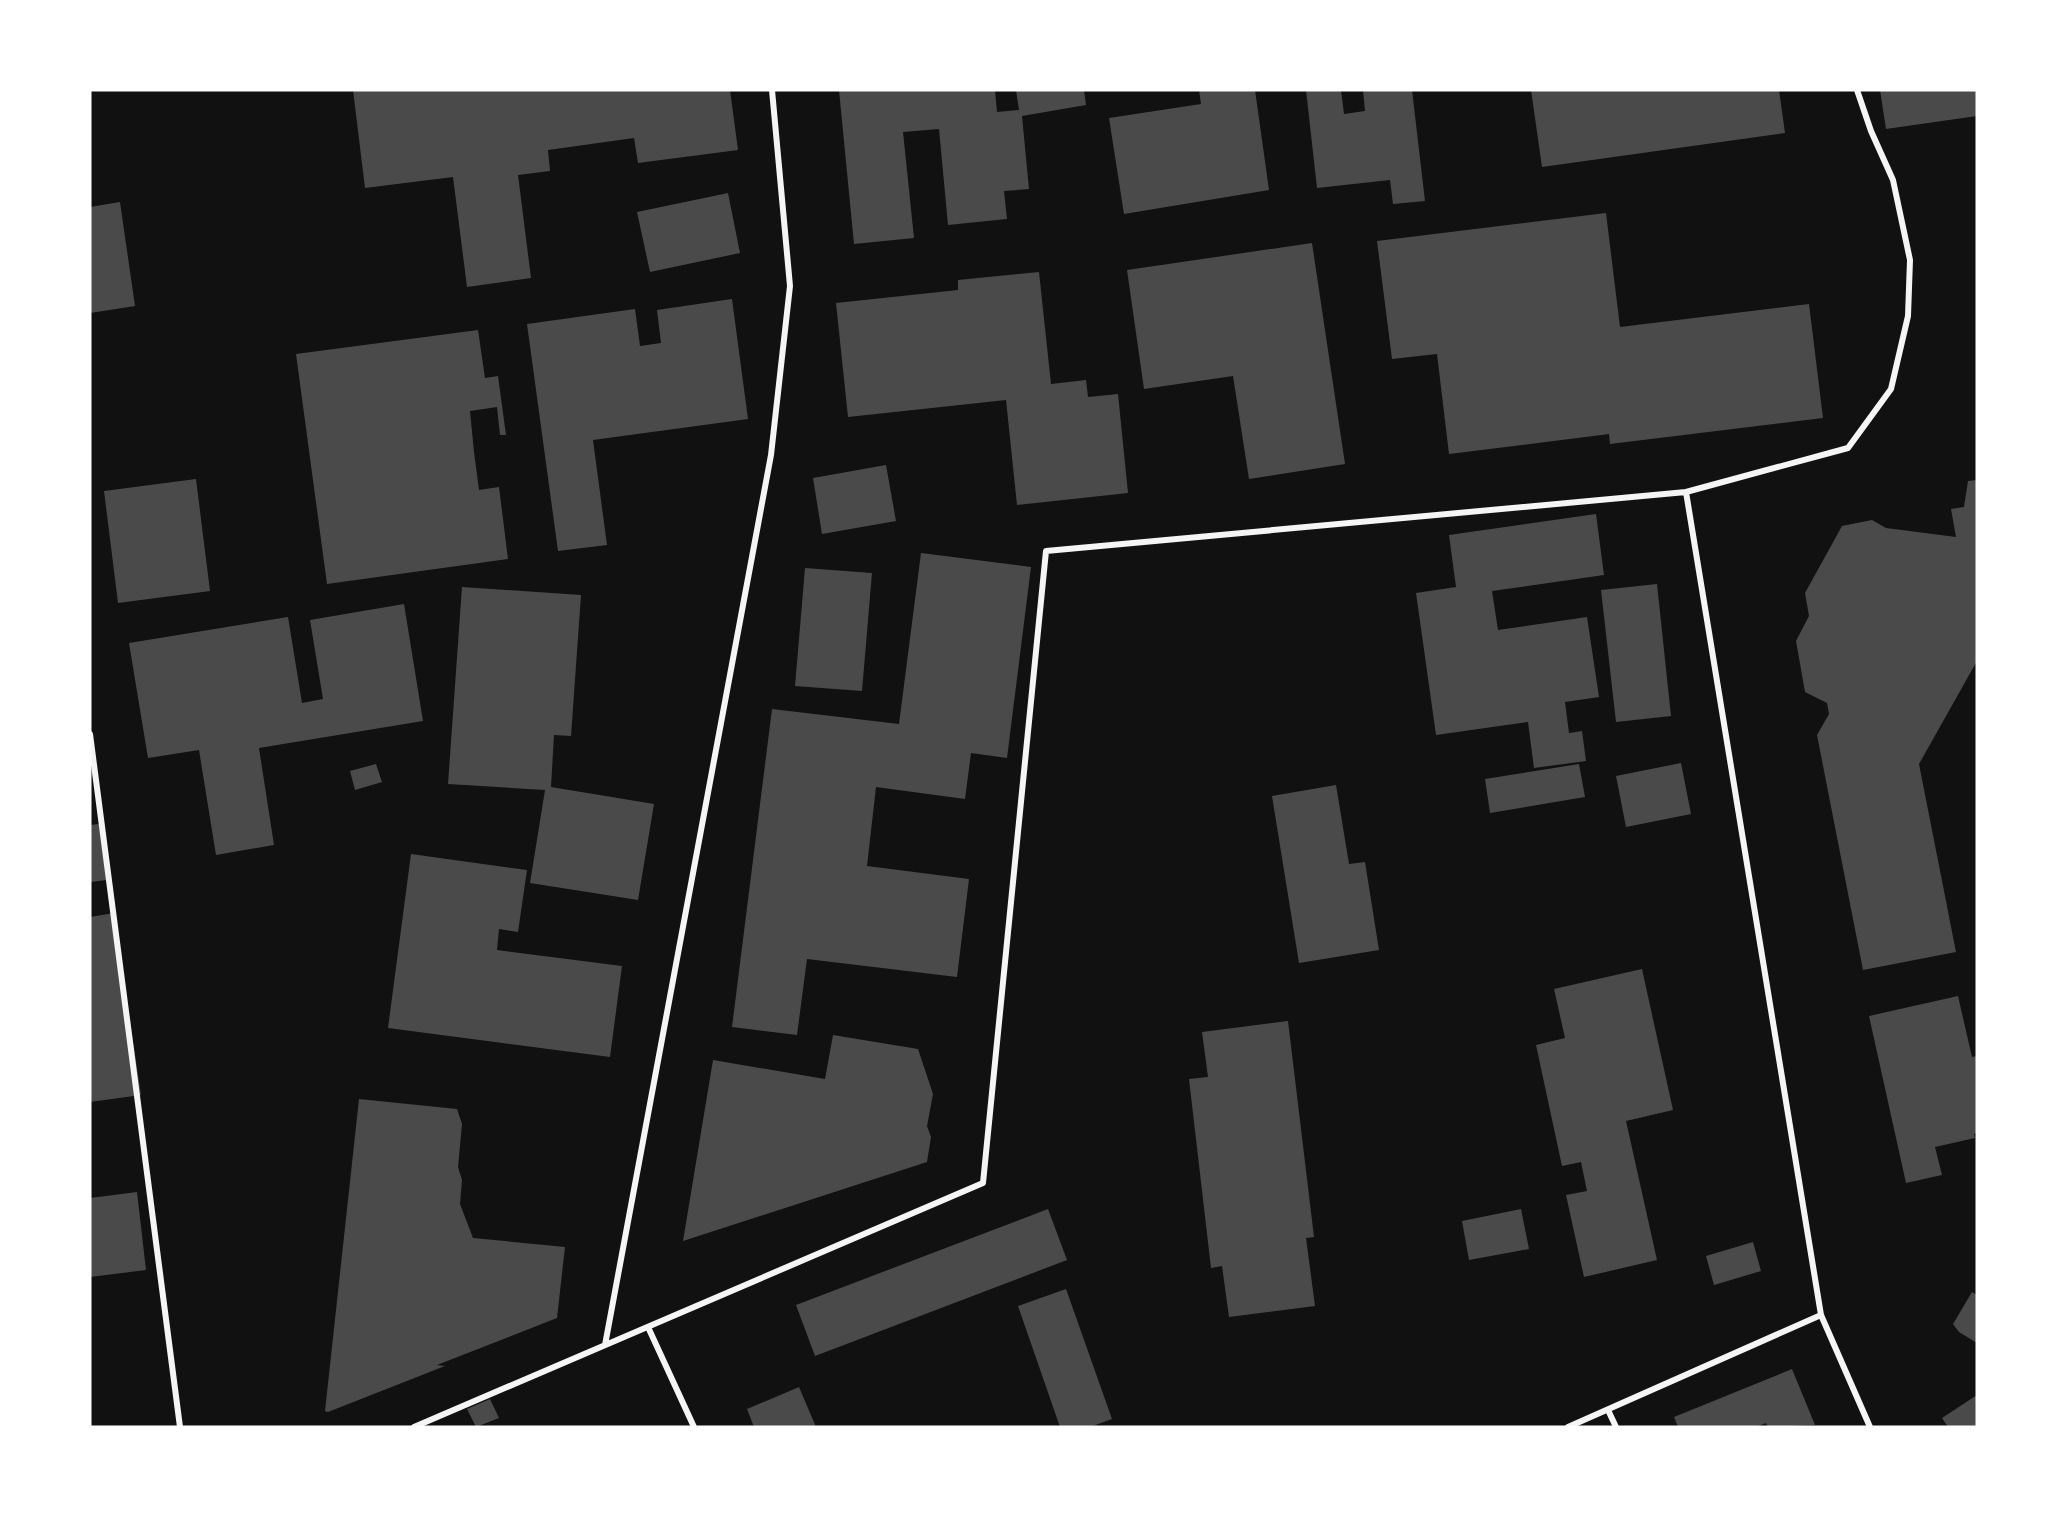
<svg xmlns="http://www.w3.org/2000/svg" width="2067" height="1517" viewBox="0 0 2067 1517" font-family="'Open Sans',sans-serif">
	<rect width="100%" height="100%" fill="#111"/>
	<path fill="#4a4a4a" d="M353 90H730L738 150 638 163 634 138 548 150 550 171 518 175 531 278 467 287 453 177 365 188Z
		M839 90H995L997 112 1019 110 1016 90H1084L1086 105 1022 116 1029 189 1004 191 1007 219 948 225 939 129 903 132 914 238 854 244Z
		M1199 90H1255L1269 190 1124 214 1109 118 1201 104Z
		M1306 90H1341L1344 114 1365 111 1363 90H1412L1425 201 1393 204 1390 180 1317 188Z
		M1531 90H1779L1785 133 1542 167Z
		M1880 90H1977V116L1886 129Z
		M728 193 740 253 650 272 637 212Z
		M120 202 135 306 90 313V207Z
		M1606 213 1620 327 1809 304 1823 418 1610 444 1609 434 1449 454 1437 354 1392 359 1377 241Z
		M1312 243 1345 464 1249 479 1233 376 1144 389 1127 270Z
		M1039 272 1051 384 1086 380 1088 397 1118 394 1128 493 1017 505 1006 400 848 417 836 303 958 290V280Z
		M732 299 748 419 593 440 607 545 558 551 527 324 635 309 640 346 661 343 657 310Z
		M478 330 485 378 498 376 506 435H500L497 407 470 411 474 452 479 490 499 487 508 559 327 584 296 354Z
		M886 465 896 521 822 534 813 478Z
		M196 479 210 591 118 603 104 491Z
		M1977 480V661L1919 764 1956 952 1863 970 1817 735 1829 714 1827 703 1805 692 1796 641 1809 616 1805 593 1842 526 1872 520 1886 528 1956 537 1951 509 1964 507 1968 481Z
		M1596 514 1604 575 1492 591 1498 630 1587 617 1599 697 1565 702 1569 733 1582 731 1586 761 1534 768 1528 722 1436 735 1416 593 1456 587 1449 535Z
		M921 553 1031 567 1007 758 971 753 965 799 876 787 867 866 969 879 957 977 807 959 797 1035 732 1027 772 709 899 724Z
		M805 568 872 573 862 691 795 686Z
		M1657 584 1671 716 1616 722 1601 590Z
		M462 587 581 595 571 736 554 735 551 787 654 804 638 900 530 883 545 790 448 784Z
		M404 604 423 721 259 748 274 845 216 855 199 750 148 758 129 643 288 617 302 703 323 699 310 620Z
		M1681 763 1691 814 1626 827 1616 776Z
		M376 764 382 782 355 790 350 771Z
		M1579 764 1585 797 1490 813 1485 779Z
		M1336 785 1349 864 1365 862 1379 950 1299 963 1272 796Z
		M99 824 107 880 90 882V825Z
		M411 854 527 870 518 932 499 929 497 950 622 966 610 1057 388 1028Z
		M114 913 141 1095 90 1102V917Z
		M1642 969 1673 1110 1626 1121 1657 1260 1584 1277 1566 1195 1587 1191 1581 1162 1562 1166 1536 1045 1565 1038 1554 989Z
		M1958 996 1972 1057 1977 1056V1133L1974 1134 1975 1138 1935 1147 1942 1175 1906 1183 1869 1016Z
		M1288 1021 1314 1237 1306 1238 1315 1306 1229 1317 1222 1266 1211 1268 1189 1079 1208 1077 1202 1032Z
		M833 1035 918 1049 933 1094 927 1126 931 1137 927 1162 683 1241 713 1060 825 1079Z
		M359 1099 457 1109 462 1124 458 1167 462 1180 460 1204 473 1238 565 1247 557 1318 437 1365 445 1366 328 1412 325 1411Z
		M137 1192 146 1270 90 1277V1198Z
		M1048 1209 1067 1260 815 1356 796 1305Z
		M1521 1209 1529 1249 1469 1260 1462 1221Z
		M1753 1242 1761 1271 1714 1285 1706 1256Z
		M1066 1289 1112 1419 1090 1427H1060L1018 1306Z
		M1972 1292 1977 1295V1343L1959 1332 1953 1324Z
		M1792 1369 1815 1425 1768 1427 1766 1423 1756 1427H1678L1674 1417Z
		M799 1387 816 1427H754L747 1409Z
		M1977 1395V1427H1948L1942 1418Z
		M490 1399 499 1418 476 1427 467 1409Z"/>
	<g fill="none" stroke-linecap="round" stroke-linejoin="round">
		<path stroke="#f5f5f5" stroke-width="6" d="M1686 492 1848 448 1891 389 1908 316 1910 260 1893 180 1871 131 1857 90
			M90 734 180 1427
			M648 1327 694 1427
			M605 1345 771 455 790 286 772 90
			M1608 1410 1616 1427
			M414 1427 983 1183 1046 551 1686 492 1821 1315 1870 1427
			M1568 1427 1821 1315"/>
	</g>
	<rect width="2067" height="1517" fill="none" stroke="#ffffff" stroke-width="183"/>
</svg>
